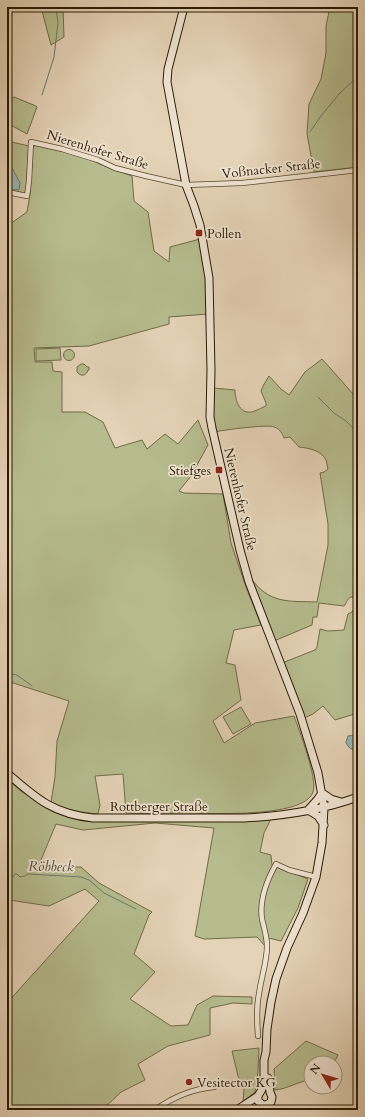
<svg xmlns="http://www.w3.org/2000/svg" width="365" height="1117" viewBox="0 0 365 1117" font-family="Cardo,serif">
	<rect width="100%" height="100%" fill="#e5d3b7"/>
	<filter id="stains"><feTurbulence type="fractalNoise" baseFrequency=".005" numOctaves="4"/><feColorMatrix values="0 0 0 0 .2 0 0 0 0 .09 0 0 0 0 .02 0 0 0 .5 -.17"/></filter>
	<radialGradient id="worn" r=".72"><stop offset=".6" stop-color="#630" stop-opacity="0"/><stop offset="1" stop-color="#630" stop-opacity=".3"/></radialGradient>
	<path fill="#b6bc8e" stroke="#706b48" d="M41 7H63L64 37 51 45Z
		M330 7H358V167L314 172 307 134 309 104 321 79 326 53V26Z
		M14 97 36 106 37 107 27 134 7 123V102Z
		M7 141 29 146 26 195 7 190Z
		M36 145 81 156 112 169 132 176 134 201 148 212 154 251 169 262 170 247 200 239 207 278 208 314 169 317V324L89 346 34 348 35 362H52L53 371 62 372V412H85L103 422 115 448 142 440 147 449 165 434 178 444 198 420 208 445 191 476 179 491 184 493 223 494 231 543 246 587 261 625 234 630 226 663 235 665 241 700 213 721 224 743 255 723 294 716C299 730 318 779 313 792 304 819 206 813 182 813 163 813 145 814 126 813L123 774 95 776 100 805 98 814C80 812 67 810 51 802L55 777 57 741 69 701 7 681V221L10 224 27 212 30 194 31 148Z
		M60 348 61 360 36 361V349Z
		M63.5 355a5.5 5.5 0 1 1 11 0a5.5 5.5 0 1 1-11 0Z
		M322 359 354 395 358 393V597L357 598 351 597C346 600 347 603 344 606L319 603 317 617H313L312 625 274 641 251 578C269 604 288 601 317 602L328 545V524L320 473 324 472 328 469C327 466 327 462 326 460 321 450 308 448 299 447L290 437 284 438C282 433 280 429 274 427 269 424 223 430 214 432L213 425V388L235 390C235 399 239 414 251 412 254 412 263 407 266 406V403L261 391 263 386 269 376 281 389 289 395 305 372Z
		M81 364H84L87 367H89V370H88C86 376 81 377 77 372V367Z
		M358 602V713L335 720 323 706 313 714 304 718 282 663 315 650 317 647 320 629 328 631 344 630 348 614 352 612Z
		M241 707 251 724 233 734 223 717Z
		M7 779 22 792 69 816 271 819 264 833 260 852 271 855 272 865 308 879 298 908 281 941 264 937 265 946 257 937 204 939 195 936 214 828 155 823 83 830 56 824 38 867H81L99 883 152 912 149 915 134 954 155 972 130 999 171 1026 188 1025 197 1005 213 996 252 997V1004L233 1003 210 1008V1035L168 1046 138 1064 145 1080 121 1092 102 1110H7V1003L99 901 85 889 49 906 9 900 7 901Z
		M306 1041 338 1055 334 1063H311V1080C298 1081 288 1089 275 1090L274 1069Z
		M259 1048 258 1072 255 1092 243 1102 244 1089 238 1076 232 1051Z"/>
	<path fill="#98b6b7" stroke="#6c786f" d="M12 168 20 183 19 190 11 189 7 187V171Z
		M356 735H358V749C352 751 348 748 346 742L348 736Z"/>
	<g fill="none" stroke-linecap="round" stroke-linejoin="round">
		<path stroke="#6c786f" stroke-width="1" d="M42 95 54 57 58 23 56 7
			M310 132 321 116 340 93 358 76
			M318 397 334 413 346 421 353 428 358 429
			M7 507 9 506
			M358 655 357 647 358 645
			M7 673 17 675 32 686
			M7 877 11 876 13 877 15 874H17L20 877 25 876 28 874 81 877 89 880 104 893 136 909"/>
		<g stroke="#5a4830" stroke-width="6">
			<path id="street" d="M7 192 27 196 29 181 31 142 62 149 98 160 115 168 146 176 186 185 242 183 358 170
				M258 1036C257 1023 256 1008 259 994 261 978 267 962 267 946 267 937 264 928 262 919 259 899 267 880 276 864L289 870 316 877
				M155 1110C173 1097 192 1089 214 1087"/>
		</g>
		<g stroke="#2b1a03" stroke-width="9">
			<path id="secondary" d="M184 7 168 69 167 82 186 185 194 206 200 225 209 278 211 370 210 417 212 428 240 550 249 582 300 714 318 773 324 808 322 843 316 877 303 913 287 948 276 979 271 1002 267 1029 266 1052 264 1060V1084L261 1091 258 1096 237 1110
				M7 773C36 798 53 814 93 818H245C283 816 322 810 358 797
				M322 793 331 799 341 802
				M308 810 317 800 322 793
				M308 810 318 816 324 825
				M258 1096V1101L263 1105H266L271 1102 272 1097 270 1092 268 1078"/>
		</g>
		<use href="#street" stroke="#eee2d0" stroke-width="4.5"/>
		<use href="#secondary" stroke="#eee2d0" stroke-width="7"/>
	</g>
	<g fill="#8f2418" stroke="#eee2d0" stroke-width="1.5">
		<rect x="195" y="229" width="8" height="8" rx="2"/>
		<rect x="215" y="466" width="8" height="8" rx="2"/>
		<circle cx="189" cy="1082" r="4"/>
	</g>
	<g text-anchor="middle" stroke-width="3.5" stroke-linejoin="round" paint-order="stroke">
		<g font-size="13" fill="#2b1a03" stroke="#eee2d0">
			<text transform="translate(98 149) rotate(17)" y="5">Nierenhofer Straße</text>
			<text transform="translate(271 168) rotate(-6)" y="5">Voßnacker Straße</text>
			<text transform="translate(241 499) rotate(77)" y="5">Nierenhofer Straße</text>
			<text x="159" y="811">Rottberger Straße</text>
		</g>
		<g font-size="13" fill="#2b1a03" stroke="#eee2d0" text-anchor="start">
			<text x="207" y="238">Pollen</text>
			<text x="211" y="475" text-anchor="end">Stiefges</text>
			<text x="197" y="1087">Vesitector KG</text>
		</g>
		<g font-size="14" font-style="italic" fill="#4c4939" stroke="#eee2d0">
			<text transform="translate(51 866) rotate(1)" y="5">Röbbeck</text>
		</g>
	</g>
	<rect width="365" height="1117" fill="none" stroke="#e5d3b7" stroke-width="24"/>
	<rect x="8" y="8" width="349" height="1101" fill="none" stroke="#2b1a03" stroke-width="2"/>
	<rect x="12" y="12" width="341" height="1093" fill="none" stroke="#2b1a03"/>
	<g transform="translate(323 1075) rotate(308)"><circle r="19" fill="#eee2d0" stroke="#a0927e"/>
	<path d="M0-3L7 15L0 10L-7 15Z" fill="#8f2418"/>
	<text y="-6" font-size="11" font-weight="bold" text-anchor="middle" fill="#2b1a03">N</text>
	</g>
	<rect width="100%" height="100%" filter="url(#stains)"/>
	<rect width="100%" height="100%" fill="url(#worn)"/>
</svg>
